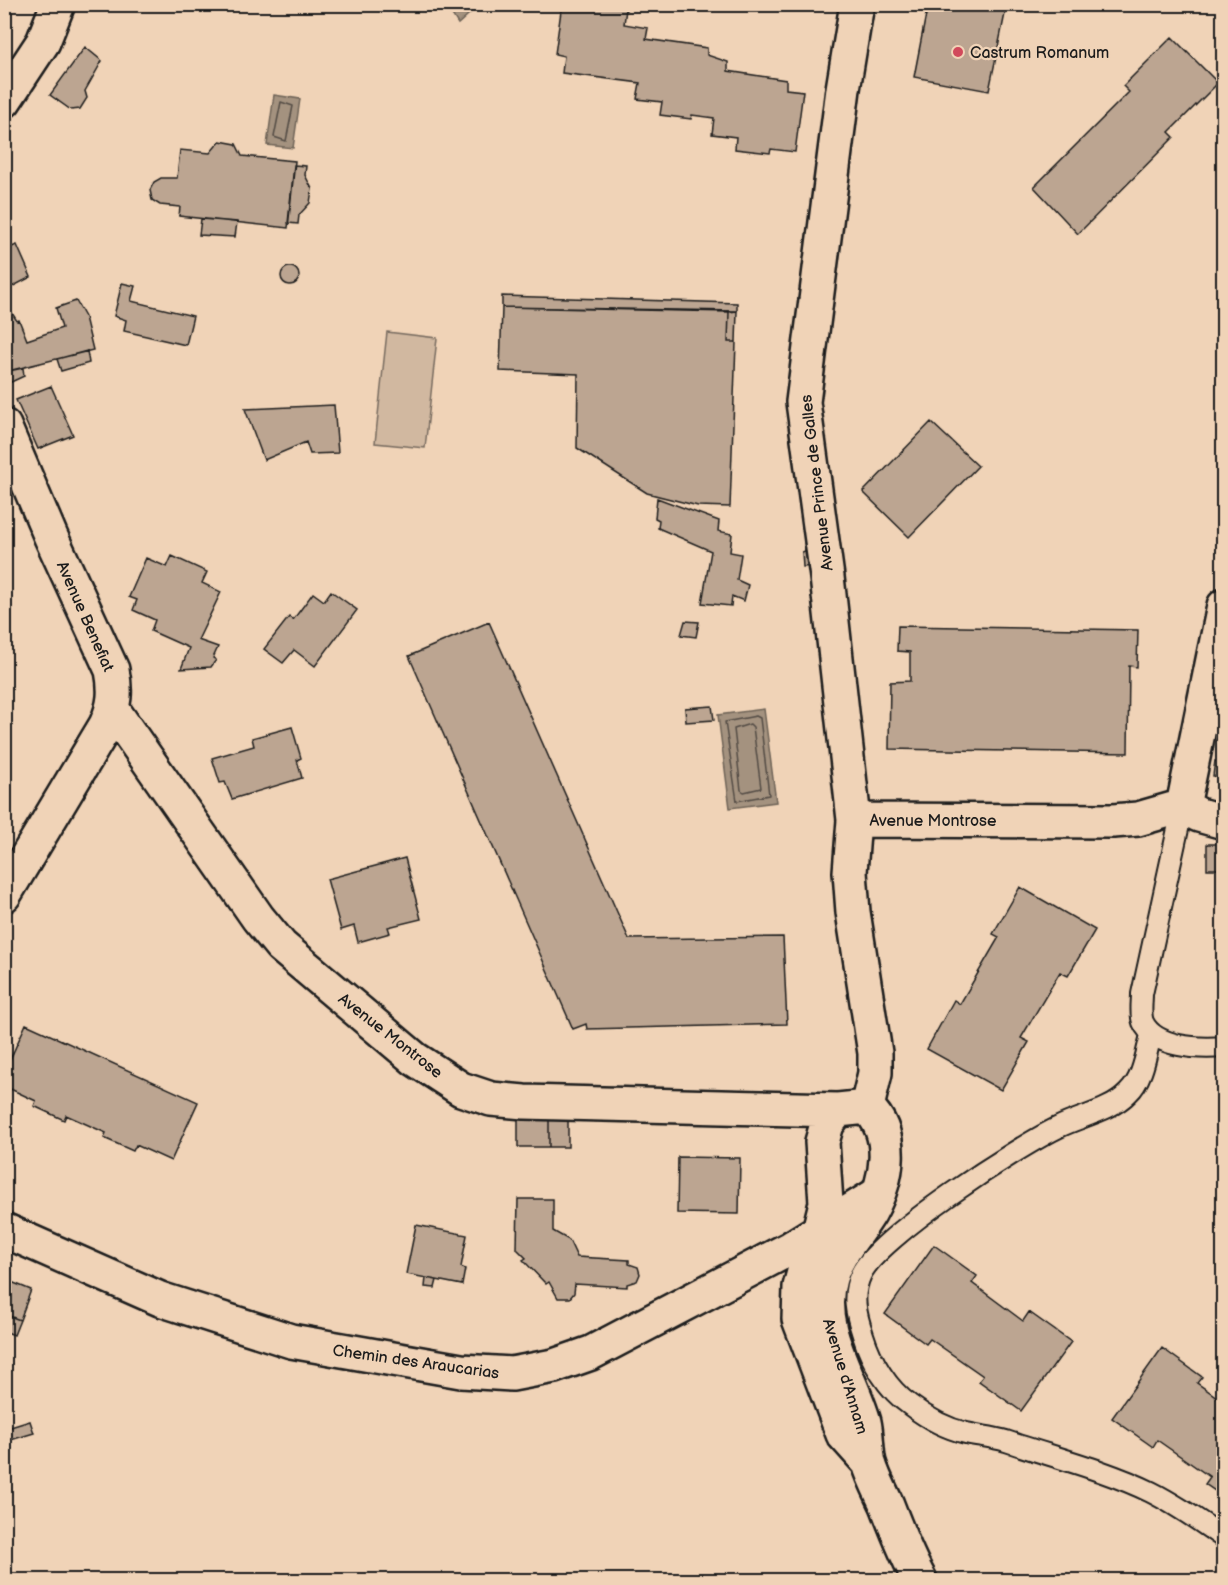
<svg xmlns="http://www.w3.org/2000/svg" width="1228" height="1585" viewBox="0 0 1228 1585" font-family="'Balsamiq Sans',sans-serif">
	<rect width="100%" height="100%" fill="#f0d3b7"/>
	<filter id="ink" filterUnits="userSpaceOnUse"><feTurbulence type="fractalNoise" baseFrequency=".0167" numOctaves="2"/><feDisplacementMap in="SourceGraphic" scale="12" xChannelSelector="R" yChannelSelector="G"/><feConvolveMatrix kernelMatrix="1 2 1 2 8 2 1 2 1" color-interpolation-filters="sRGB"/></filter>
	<g filter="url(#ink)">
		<path fill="#d1b8a0" stroke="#766a5e" stroke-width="1.5" d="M387 332 437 338 425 448 375 443Z"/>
		<path fill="#a4927f" stroke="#6e6357" stroke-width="1.5" d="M446 5H479L458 24Z
			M274 95 300 99 293 148 267 145Z
			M764 709 776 802 730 808 718 715Z"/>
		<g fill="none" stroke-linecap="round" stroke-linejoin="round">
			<path stroke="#524b44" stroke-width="1.5" d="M281 102 293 106 286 141 274 137Z
				M756 716 760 718 769 795 737 801 725 722Z
				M750 724 753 727 761 788 744 792 741 790 734 729Z"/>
		</g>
		<path fill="#bca591" stroke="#1c1c1c" stroke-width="1.5" d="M562 4H634L626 9 624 24 648 28 646 39 707 48V55L728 62V71L786 80V89L803 91 795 152 771 149 770 153 735 149 736 137 712 134 714 118 692 115 691 119 660 115 662 102 637 99 640 83 562 73 564 56 555 54Z
			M928 4H1007L989 91 914 77Z
			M1172 37 1218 83 1169 132 1174 137 1078 234 1034 187 1129 92 1123 86Z
			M85 47 102 61 85 91 87 98 80 109 71 110 50 95Z
			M220 141 236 144 242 156 295 161 288 228 179 216 180 207 160 205 152 200 150 190 154 182 161 178H177L180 150 210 153Z
			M294 165 306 166 305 175 312 189 310 203 299 215 298 224 288 223Z
			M201 219 237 222 235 237 199 235Z
			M17 245 31 277 4 291V267L8 265 4 250Z
			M281 276a9 9 0 1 1 18 0a9 9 0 1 1-18 0Z
			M122 283 135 286 131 301 193 316 186 345 124 331 126 320 114 316Z
			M502 296 737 303V311L502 307Z
			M76 301 85 317 93 350 4 372V316L12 313 17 321 19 320 27 340 62 328 56 308Z
			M502 307 729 312 728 342H736L730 507 698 506 647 493 577 448 578 374 500 371Z
			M737 311 736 342H728L729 312Z
			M87 351 89 363 61 371 57 359Z
			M23 368 24 376 9 383 4 372Z
			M51 386 73 435 38 449 16 400Z
			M334 405 338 453 310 454 306 442 264 460 245 409Z
			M931 422 978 466 909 537 863 492Z
			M657 498 719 521 718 531 732 534 730 552 741 554 737 580 748 585 744 601 732 596 731 606 702 603 711 551 658 528 659 520 655 518Z
			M811 538 815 566 803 567 802 552 805 551 804 539Z
			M172 556 207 572 202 583 221 592 198 640 218 647 213 658 216 660 211 667 181 669 189 648 151 631 155 620 133 610 137 600 129 597 146 558 167 567Z
			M331 591 357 610 315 666 294 650 283 663 264 649 289 617 293 620 313 593 324 601Z
			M685 621 699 622 696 637 681 635Z
			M489 622 629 939 783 937 787 1024 587 1029 586 1024 573 1029 409 656Z
			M898 626 1138 630 1137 667 1129 666 1128 753 889 749 890 682 910 681V652L897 651Z
			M712 706 714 720 686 722 685 708Z
			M292 727 301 758 297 760 302 778 232 799 225 782 220 783 212 758 254 746 252 738Z
			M1215 761 1224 763V778L1213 776Z
			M1207 844H1224V869H1207Z
			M405 858 421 919 388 927 390 933 358 942 354 926 341 930 327 879Z
			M1020 887 1095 930 1068 976 1060 972 1021 1038 1029 1042 1001 1090 927 1049 954 1000 960 1004 999 937 993 934Z
			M26 1024 198 1102 171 1161 136 1145 133 1151 104 1138 106 1133 66 1115 64 1120 34 1106 36 1101 4 1086V1073Z
			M518 1113H549V1147H518Z
			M549 1113H568V1147H549Z
			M678 1157 740 1158 739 1214 677 1213Z
			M518 1199H553V1231L569 1240 577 1257 629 1260V1264L638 1267 640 1274 637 1281 627 1284V1287L575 1284 574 1293 570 1298H558L549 1282 546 1284 523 1260 526 1258 517 1249Z
			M416 1225 467 1235 461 1267 465 1269 462 1285 406 1274Z
			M934 1245 977 1276 972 1283 1023 1321 1029 1312 1071 1342 1021 1411 979 1381 983 1376 930 1339 926 1344 885 1314Z
			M426 1278 437 1280 435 1288 425 1287Z
			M4 1279 31 1290 20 1320 4 1314Z
			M4 1314 20 1320 14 1335 4 1331Z
			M1162 1348 1202 1377 1197 1383 1224 1402V1497L1205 1484 1210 1477 1157 1440 1153 1447 1112 1418Z
			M30 1421 34 1433 4 1442V1429Z"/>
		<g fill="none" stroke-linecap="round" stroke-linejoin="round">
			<g stroke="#1c1c1c" stroke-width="24">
				<path id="service" d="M1183 806 1142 994C1142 1002 1140 1014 1143 1022 1155 1048 1199 1049 1224 1047
					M1151 1035C1146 1054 1143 1079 1128 1093 1111 1111 1081 1116 1059 1127 1019 1146 878 1237 861 1274 851 1295 856 1314 863 1335 871 1361 887 1389 910 1405 927 1418 944 1428 966 1433 979 1436 993 1437 1006 1441 1053 1457 1106 1470 1151 1492 1177 1505 1200 1521 1224 1538"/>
			</g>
			<g stroke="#1c1c1c" stroke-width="38">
				<path id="minor" d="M857 4 843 89 803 402 827 577 854 820 850 872 853 912 875 1053V1073L867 1107
					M4 101 43 42 58 4
					M4 426 51 537 112 670C116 691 115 705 106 725L4 895
					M113 710 258 918 281 946 415 1059 461 1089 491 1099 524 1102 838 1110
					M1183 806 1224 606
					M854 820 1113 821 1138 819 1183 806 1199 815 1224 822
					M4 1230 160 1299 291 1341 461 1371 512 1374 554 1366 591 1353 791 1248 878 1194
					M869 1463 843 1434 799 1319 800 1287 805 1268 819 1231 826 1203 822 1142 827 1124 838 1110 867 1107C896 1135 888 1179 870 1212 857 1234 837 1253 830 1278 815 1328 851 1376 864 1422 867 1435 866 1450 869 1463 873 1477 881 1492 887 1505 897 1531 907 1557 920 1580"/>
			</g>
			<use href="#service" stroke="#f0d3b7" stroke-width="20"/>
			<use href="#minor" stroke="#f0d3b7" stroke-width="33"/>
		</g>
	</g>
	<circle fill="#d1495b" stroke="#f0d3b7" stroke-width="2" cx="958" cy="52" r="6"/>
	<g text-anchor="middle" stroke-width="4.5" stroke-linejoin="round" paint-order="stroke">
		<g font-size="16" fill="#1c1c1c" stroke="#f0d3b7" text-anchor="start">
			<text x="970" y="58">Castrum Romanum</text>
		</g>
		<g font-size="16" fill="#1c1c1c" stroke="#f0d3b7">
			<text transform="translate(816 483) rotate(-97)" y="6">Avenue Prince de Galles</text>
			<text transform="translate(86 616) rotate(66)" y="6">Avenue Benefiat</text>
			<text x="933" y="826">Avenue Montrose</text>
			<text transform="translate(391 1035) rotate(38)" y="6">Avenue Montrose</text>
			<text transform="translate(416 1361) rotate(8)" y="6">Chemin des Araucarias</text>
			<text transform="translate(846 1376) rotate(73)" y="6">Avenue d'Annam</text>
		</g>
	</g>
	<rect width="1228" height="1585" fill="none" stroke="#f0d3b7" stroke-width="24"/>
	<rect x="12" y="12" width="1204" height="1561" fill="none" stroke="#1c1c1c" stroke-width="2" filter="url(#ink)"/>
</svg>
